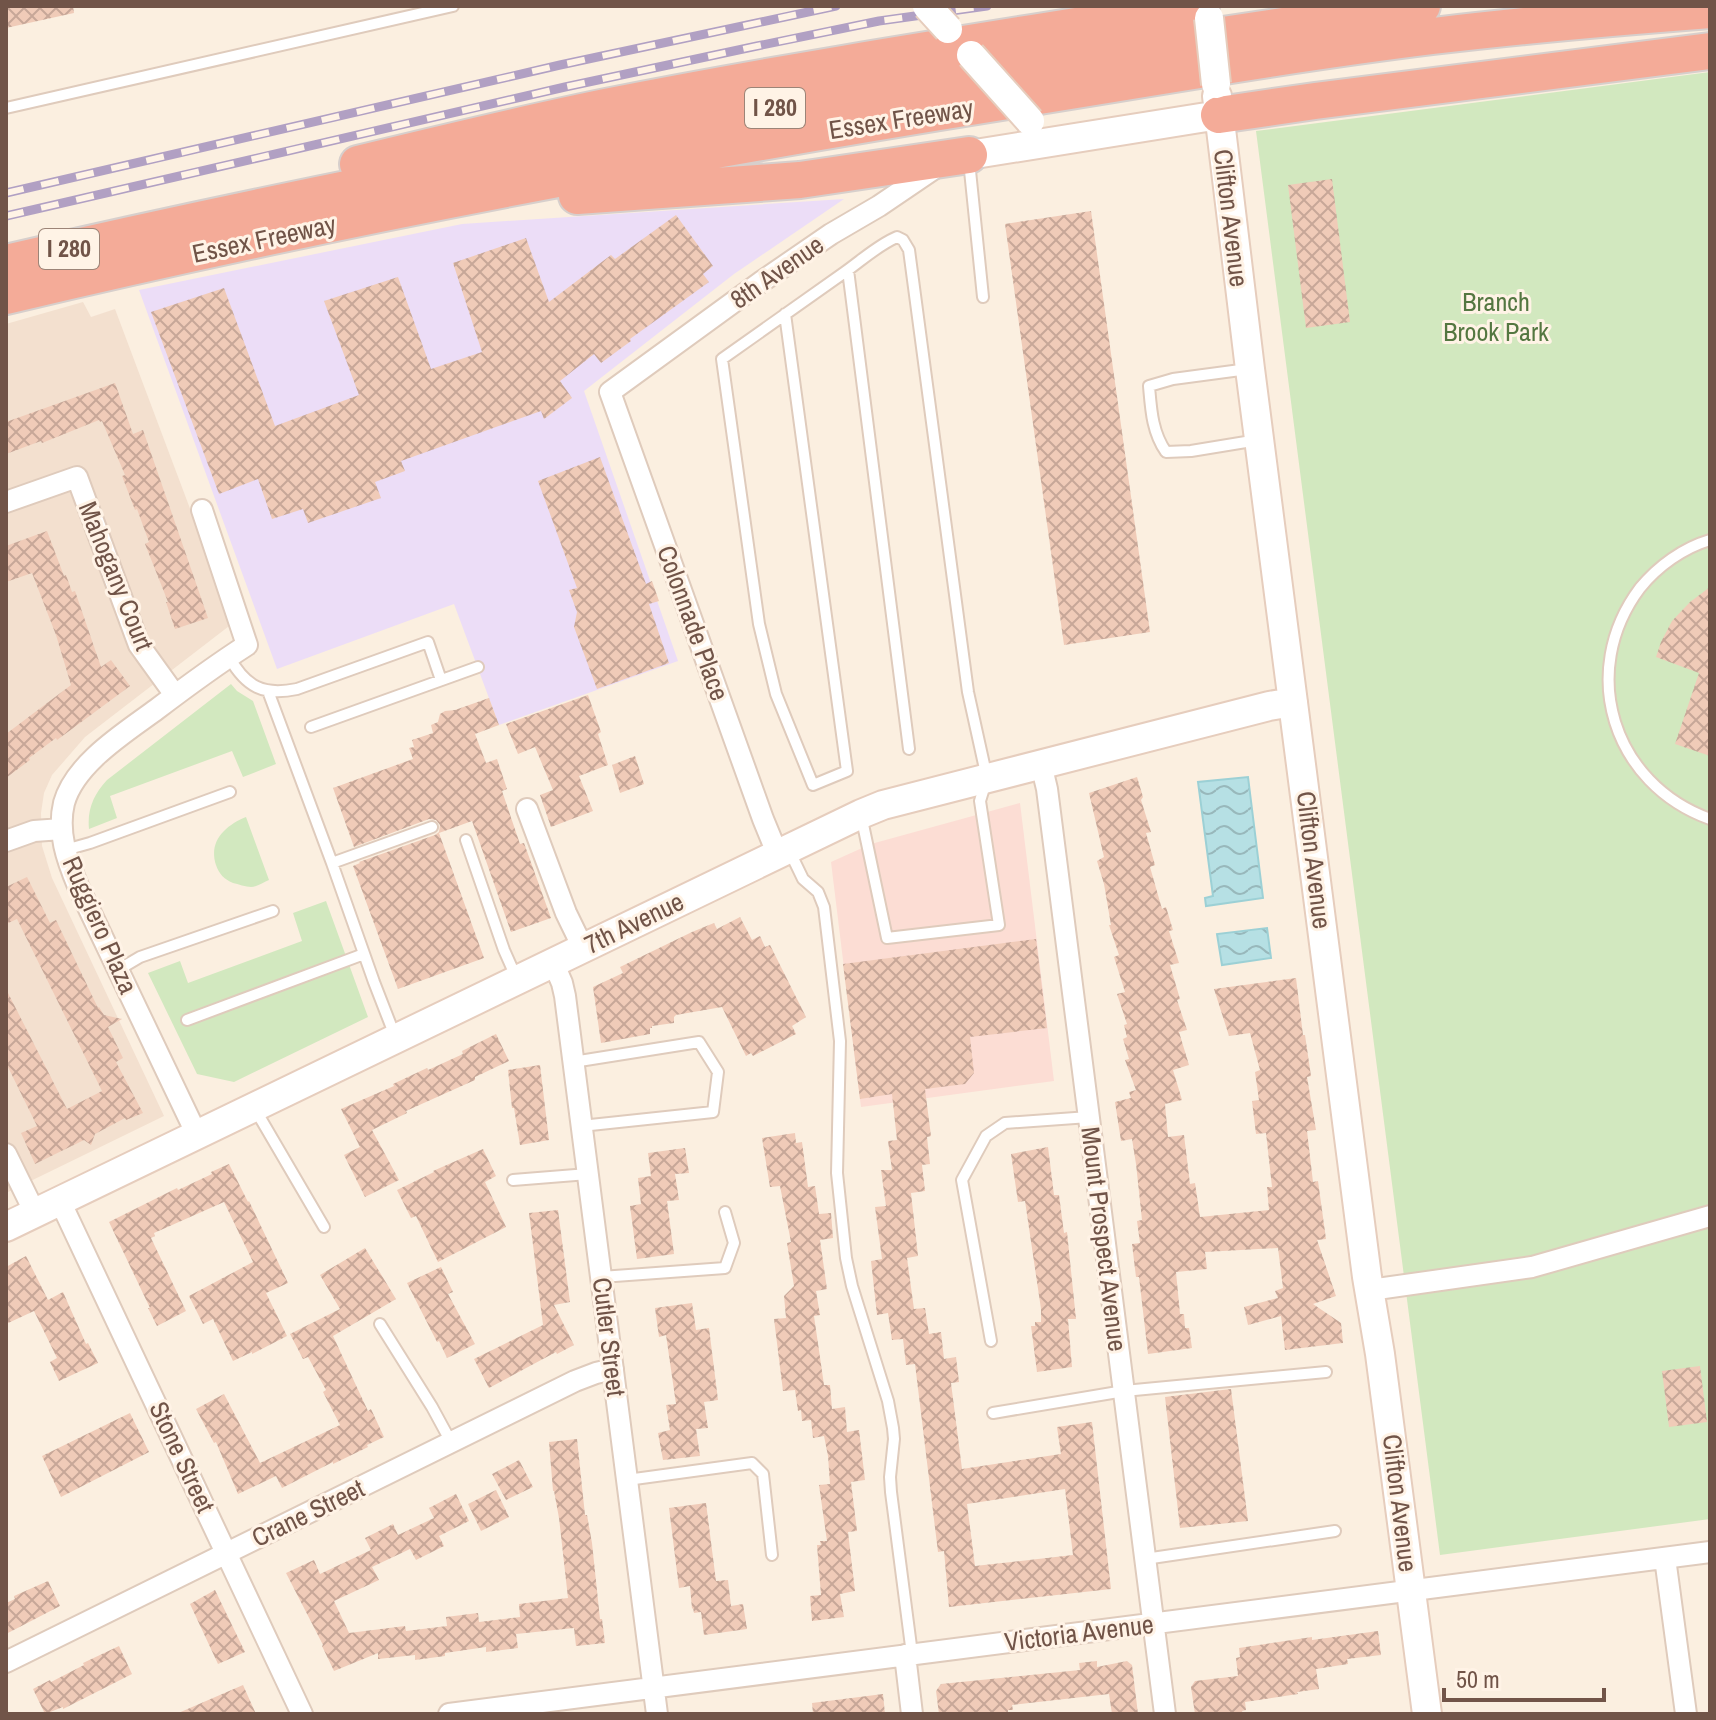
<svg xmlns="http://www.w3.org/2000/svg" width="1716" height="1720" viewBox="0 0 1716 1720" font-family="'Archivo Narrow',sans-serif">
	<defs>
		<pattern id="water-waves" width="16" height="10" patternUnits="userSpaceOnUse" patternTransform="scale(2)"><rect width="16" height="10" fill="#b6e0e4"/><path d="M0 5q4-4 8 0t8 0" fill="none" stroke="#98b8bb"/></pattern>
		<pattern id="building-cross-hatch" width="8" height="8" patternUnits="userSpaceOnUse" patternTransform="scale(2)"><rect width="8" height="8" fill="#f0cbb8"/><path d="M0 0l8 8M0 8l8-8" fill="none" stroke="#c7a798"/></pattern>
	</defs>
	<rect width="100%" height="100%" fill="#fbefe0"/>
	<path fill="#f3e0cf" d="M83 302 91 317 115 309 233 623 85 737 52 775 44 793 41 813 42 846 52 878 164 1116 6 1193V324Z"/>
	<path fill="#fcddd4" d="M1020 803 1054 1081 861 1107 831 862 871 844Z"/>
	<path fill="#ecddf7" d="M844 199 734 274 584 391 678 661 499 725 454 604 277 669 139 290 462 224Z"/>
	<path fill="#d2e8bf" d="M1710 72V1519L1440 1555 1256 131Z
		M231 684 237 691 253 701 276 764 243 777 232 751 110 796 117 818 89 829C87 809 94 794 107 780Z
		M246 817 269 880C264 882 257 887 251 887 246 887 238 884 233 883 224 879 219 874 216 865 208 841 226 825 246 817Z
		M326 901 368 1017 234 1082 197 1074 148 973 180 961 188 983 302 941 293 913Z"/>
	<path fill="url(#water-waves)" stroke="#9cd0d5" stroke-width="2" d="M1248 777 1263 898 1206 906 1205 898 1213 896 1198 782Z
		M1267 928 1271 958 1222 965 1217 934Z"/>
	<path fill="url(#building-cross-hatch)" fill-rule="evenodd" d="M6 6H73L74 13 6 28Z
		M1332 179 1350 322 1306 328 1288 185Z
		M1091 211 1150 632 1064 645 1005 224Z
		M676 215 713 266 703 274 709 282 630 339 631 341 601 363 594 354 560 381 572 398 544 419 541 411 401 461 405 471 375 482 381 498 308 523 303 509 272 519 258 479 219 494 151 312 224 288 275 426 359 395 324 301 398 277 431 369 482 352 453 263 526 238 549 302 611 255 615 259Z
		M115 383 133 434 143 430 208 618 175 629 166 602H168L145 544 149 542 137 509 135 510 122 476 125 475 102 421 100 422 99 420 42 443 41 441 6 454V422Z
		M600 457 646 584 652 581 659 601 649 604 669 663 597 689 574 627 577 612 569 590 577 588 538 481Z
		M47 531 64 576 66 575 72 592 75 591 101 667 111 660 130 686 57 740 56 738 29 758 30 760 6 778V734L71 685 56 635 32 573 6 582V546Z
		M1710 587V756L1675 744 1699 673 1656 657 1661 642 1672 621 1690 602Z
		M588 695 601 732 598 734 608 765 579 776 593 811 551 827 540 795 553 790 535 747 518 754 506 724Z
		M489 698 499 725 475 734 486 763 497 759 507 789 502 791 520 844 524 843 551 918 511 932 472 821 439 833 484 958 398 989 353 866 360 863 359 862 435 835 439 832 440 825 436 820 429 819 354 847 333 788 413 759 409 748 414 747 412 740 433 733 431 725 438 722 440 714 445 711 455 710Z
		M635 756 644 784 620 793 612 765Z
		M1137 777 1143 797 1141 800 1151 832 1146 833 1155 865 1150 867 1162 909 1166 907 1173 930 1169 931 1179 963 1170 965 1180 999 1177 1000 1187 1030 1179 1032 1189 1065 1173 1070 1182 1100 1165 1104 1168 1137 1184 1135 1190 1184 1195 1183 1200 1217 1269 1210 1267 1187H1272L1266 1133 1256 1134 1252 1101 1259 1100 1255 1072 1260 1070 1250 1033 1229 1036 1214 989 1296 978 1303 1035H1305L1311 1076 1307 1077 1316 1130 1307 1131 1313 1182 1318 1181 1326 1239 1317 1240 1336 1296 1313 1304 1341 1323 1343 1343 1285 1350 1281 1316 1248 1325 1244 1307 1278 1298 1275 1291 1283 1288 1278 1248 1205 1252 1207 1269 1176 1272 1180 1314H1184L1185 1328H1189L1192 1348 1148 1354 1139 1277H1136L1132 1244 1140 1243 1137 1221 1142 1220 1136 1164 1132 1139 1121 1141 1115 1102 1131 1098 1129 1092 1136 1090 1125 1060 1129 1059 1123 1039 1127 1037 1124 1025 1127 1024 1117 994 1125 992 1114 957 1119 955 1109 925H1111L1104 884 1097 861 1104 857 1089 793Z
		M27 877 50 923 56 920 98 1008 99 1007 104 1015 122 1019 108 1027 123 1058 116 1062 143 1113 126 1120 125 1118 95 1134 91 1145 84 1140 35 1164 21 1133 37 1126 6 1063V989L67 1109 102 1091 17 919 6 924V887Z
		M740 917 752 940 760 936 765 947 770 945 806 1017 792 1026 796 1034 753 1056 751 1053 746 1056 722 1007 676 1015 674 1017V1023L652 1026V1028H650V1034L601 1043 593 987 623 973 620 967 692 932 714 923 717 929Z
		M1036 939 1047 1028 970 1037 974 1073 965 1084 925 1089 931 1136 927 1137 930 1164 922 1165 925 1191 911 1193 918 1256 907 1258 914 1309 925 1308 929 1334 941 1332 944 1359 956 1357 959 1382 951 1383 962 1469 1061 1454 1057 1427 1092 1422 1111 1589 949 1607 944 1551 938 1552 915 1364 906 1365 903 1339 892 1340 888 1313 877 1315 871 1261 882 1259 875 1207 886 1206 881 1170H892L888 1141 897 1140 892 1094 860 1099 843 964ZM1065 1489 1073 1555 975 1566 967 1504Z
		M496 1034 509 1061 475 1077V1080L406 1111 407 1113 372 1130 399 1180 365 1197 344 1155 360 1147 341 1109 394 1086 393 1084 427 1068 428 1070 463 1054 462 1051Z
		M540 1065 549 1140 520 1145 514 1108H512L508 1070Z
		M795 1133 796 1143 802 1142 808 1187 815 1186 819 1214 831 1213 833 1238 820 1240 827 1289 816 1291 820 1315 814 1316 824 1385H830L832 1409 845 1407 847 1432 859 1430 865 1480 851 1482 857 1531 848 1532 855 1591 840 1594 844 1617 812 1621 810 1596 821 1595 817 1545H821L820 1541H827L819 1485 830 1484 828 1456 824 1436 813 1438 811 1420 802 1421 801 1410 798 1411 795 1390 783 1391 774 1319 786 1318 784 1296 794 1286 787 1243 791 1242 780 1186 770 1187 762 1138Z
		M1048 1147 1054 1195H1059L1064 1233 1067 1232 1076 1319H1068L1072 1367 1037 1372 1031 1326H1035V1322H1041V1309L1025 1201 1018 1202 1011 1154Z
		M685 1148 689 1173 675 1174 679 1200 667 1201 674 1254 637 1259 630 1206 641 1204 638 1178 651 1176 648 1153Z
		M483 1149 496 1176 485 1182 506 1227 438 1262 416 1216 411 1218 397 1190 434 1172 433 1171Z
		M229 1164 248 1202 249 1201 288 1283 266 1293 287 1336 252 1354V1352L233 1361 213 1319 203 1324 189 1296 253 1262 224 1202 154 1233 155 1236 151 1238 186 1311 157 1326 148 1308H150L109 1222 177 1188 178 1190 212 1174 211 1172Z
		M558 1210 570 1302 554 1305 574 1345 557 1354 556 1352 489 1388 474 1359 543 1325 529 1213Z
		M365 1248 396 1299 333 1336 368 1411 371 1409 384 1437 367 1445 368 1447 333 1464V1462L282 1488 276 1476 238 1494 216 1442 214 1443 196 1409 224 1394 260 1463 340 1425 323 1392 326 1390 308 1357 303 1359 290 1334 340 1309 320 1275Z
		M26 1256 48 1300 63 1292 86 1344 88 1343 98 1363 59 1381 50 1362 57 1358 34 1311 6 1324V1267Z
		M441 1267 453 1292 448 1294 475 1344 447 1358 439 1341 437 1342 407 1283Z
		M692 1303 696 1330 709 1328 718 1400 704 1402 708 1428 696 1429 700 1456 663 1460 658 1433 670 1430 666 1405 676 1404 666 1335 659 1337 655 1308Z
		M1700 1366 1707 1422 1669 1427 1662 1371Z
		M1231 1389 1248 1521 1180 1528 1165 1397Z
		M130 1413 149 1452 61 1497 42 1456Z
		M577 1439 585 1515H587L592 1543 600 1619H602L605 1643 576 1646 574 1628 516 1634 518 1648 486 1652V1647L445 1653V1656L415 1660V1655L378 1659V1653L334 1671 322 1646 323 1645 286 1573 314 1560 320 1574 371 1550 365 1538 393 1524 398 1535 434 1518 429 1508 456 1494 469 1521 439 1536 444 1546 416 1560 410 1549 372 1567 379 1580 334 1601 349 1633 405 1626 406 1631 447 1626 446 1617 478 1613 479 1622 520 1617 519 1604 568 1598 559 1518 554 1491H553L549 1442Z
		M519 1460 533 1487 506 1500 492 1474Z
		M496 1490 509 1517 481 1531 468 1504Z
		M706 1503 716 1581 728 1580 731 1606 743 1604 747 1629 704 1635 701 1612 694 1613 693 1608 692 1609 690 1586 679 1588 669 1508Z
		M48 1581 60 1606 6 1634V1603L15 1599 14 1596Z
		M215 1590 245 1652 218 1664 190 1604Z
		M1378 1631 1381 1655 1347 1659 1348 1664 1316 1669 1319 1689 1297 1692 1298 1694 1245 1702 1246 1710 1242 1711 1243 1714H1195L1191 1687 1195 1681 1238 1676 1236 1658 1240 1657 1239 1648 1312 1637V1640Z
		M119 1646 132 1674 63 1709V1707L45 1714 33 1689 50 1680 51 1682 84 1665 83 1663Z
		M1097 1661V1667L1127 1661 1132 1665 1138 1714H1112L1109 1694 1012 1705 1013 1710H1008V1714H939L936 1691 941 1684 1080 1670 1079 1663Z
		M243 1685 256 1714H176Z
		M883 1694 885 1714H813L812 1703Z"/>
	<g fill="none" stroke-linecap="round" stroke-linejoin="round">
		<g stroke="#dfcbbc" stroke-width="14">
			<path id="lane" d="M6 108 453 6
				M969 161 983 297
				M848 270 909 749
				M785 314 847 771 813 785 776 694 759 624 722 359C763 330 804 301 845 272 862 260 878 245 897 237L903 240 909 250 968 692 987 778 980 801 999 925 887 938 861 815
				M1248 369 1173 379 1149 386C1151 409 1152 432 1166 452L1191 451 1258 440
				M1710 540C1683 548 1658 566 1640 588 1577 672 1613 784 1710 819
				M229 657C246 687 263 696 297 689L428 642 441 680
				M268 691 332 863
				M311 727 478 667
				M466 840 504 950 516 977
				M65 850 90 843 230 792
				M789 850 803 879 818 892 824 907 840 1041 837 1173 846 1258 852 1286 888 1401 893 1428 894 1439 890 1477 891 1492 912 1654
				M118 970 140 957 273 911
				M187 1020 364 954
				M395 1036 374 982 332 863 432 827
				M573 1062 699 1042 718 1072 713 1112 581 1126
				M255 1109 324 1227
				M513 1180 588 1174
				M601 1277 725 1268 734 1243 725 1212
				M380 1324 432 1407 451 1442
				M991 1341 962 1180 986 1136 1005 1123 1089 1117
				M993 1413 1124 1391 1326 1372
				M627 1480 752 1463 763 1474 772 1555
				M1145 1559 1335 1531"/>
		</g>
		<g stroke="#dfcbbc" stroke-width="24">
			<path id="street" d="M6 502 77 477 139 645 175 695
				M1041 764 1047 789 1165 1714
				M527 809 566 913 583 948
				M6 841 34 831 62 829
				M777 853 763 819 610 392 761 282 831 234 879 206 935 168
				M553 962 562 983 565 996 657 1714
				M197 1135 78 886C67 860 57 832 64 803 75 763 126 732 157 709 186 687 216 665 247 645L202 510
				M6 1154 35 1213
				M60 1201 302 1714
				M1370 1290 1532 1267 1710 1216
				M1665 1558 1686 1714
				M905 1655 912 1714
				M6 1662 575 1381 596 1373 613 1369
				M449 1714 1710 1552"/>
		</g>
		<g stroke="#e6cdbd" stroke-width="32">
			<path id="secondary" d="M1217 96 1250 369 1367 1277 1380 1354 1427 1714
				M969 155 1219 115
				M6 1227 861 814 883 805 1269 706 1293 702"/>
		</g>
		<g stroke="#d7cfcc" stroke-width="40">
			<path id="highway" d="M1219 115 1315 101 1710 51
				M358 164C440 144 523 124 606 107 803 68 1003 38 1201 6
				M577 196 800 180 969 155
				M6 263C473 155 947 73 1422 6
				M6 296C333 218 664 156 995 103 1141 80 1287 54 1433 36 1525 25 1618 17 1710 10"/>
		</g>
		<use href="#lane" stroke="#fff" stroke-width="10"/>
		<use href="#street" stroke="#fff" stroke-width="20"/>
		<use href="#secondary" stroke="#fff" stroke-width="28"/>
		<use href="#highway" stroke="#f4ab98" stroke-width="36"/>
		<g stroke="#b1a0c3" stroke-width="9">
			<path id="rail" d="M6 193 560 65 836 6
				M6 216 565 87 757 46 879 21 987 6"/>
		</g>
		<use href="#rail" stroke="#fff3e6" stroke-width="6" stroke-dasharray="18" stroke-linecap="butt"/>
		<g stroke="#e6cdbd" stroke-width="32" stroke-linecap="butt">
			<path id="secondary-bridge" d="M927 6 948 29
				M1209 18 1216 84
				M971 55 1030 121"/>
		</g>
		<use href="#secondary-bridge" stroke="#fff" stroke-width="28"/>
	</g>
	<g text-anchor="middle" stroke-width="6" stroke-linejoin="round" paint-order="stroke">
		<g fill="#fff3e6" stroke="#9c8477" stroke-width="2">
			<rect x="745" y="88" width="60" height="40" rx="6"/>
			<rect x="39" y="229" width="60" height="40" rx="6"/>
		</g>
		<g font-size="24" font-weight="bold" fill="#715448">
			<text x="775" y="116">I 280</text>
			<text x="69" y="257">I 280</text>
		</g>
		<g font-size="26" fill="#715448" stroke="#fff3e6">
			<text transform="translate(901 119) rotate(-9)" y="9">Essex Freeway</text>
			<text transform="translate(1231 218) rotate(83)" y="9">Clifton Avenue</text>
			<text transform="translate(264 239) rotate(-12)" y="9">Essex Freeway</text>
			<text transform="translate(777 272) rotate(-35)" y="9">8th Avenue</text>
			<text transform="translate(116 576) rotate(68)" y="9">Mahogany Court</text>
			<text transform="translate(693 623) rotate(70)" y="9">Colonnade Place</text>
			<text transform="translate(1314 860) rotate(83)" y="9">Clifton Avenue</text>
			<text transform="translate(634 923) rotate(-26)" y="9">7th Avenue</text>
			<text transform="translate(100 925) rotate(66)" y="9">Ruggiero Plaza</text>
			<text transform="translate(1104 1239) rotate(83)" y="9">Mount Prospect Avenue</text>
			<text transform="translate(609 1337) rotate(83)" y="9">Cutler Street</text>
			<text transform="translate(182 1457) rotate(65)" y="9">Stone Street</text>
			<text transform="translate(1400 1503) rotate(83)" y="9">Clifton Avenue</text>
			<text transform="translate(308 1513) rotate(-26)" y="9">Crane Street</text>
			<text transform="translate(1079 1633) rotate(-7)" y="9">Victoria Avenue</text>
		</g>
		<g font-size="26" fill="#547741" stroke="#fff3e6">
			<text x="1496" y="311">Branch<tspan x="1496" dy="30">Brook Park</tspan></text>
		</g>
	</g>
	<rect width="1716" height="1720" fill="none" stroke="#715448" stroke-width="16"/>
	<path d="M1444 1688v12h160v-12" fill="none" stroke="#715448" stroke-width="4"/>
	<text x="1456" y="1688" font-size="24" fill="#715448" stroke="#fff3e6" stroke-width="6" paint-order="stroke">50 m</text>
</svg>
